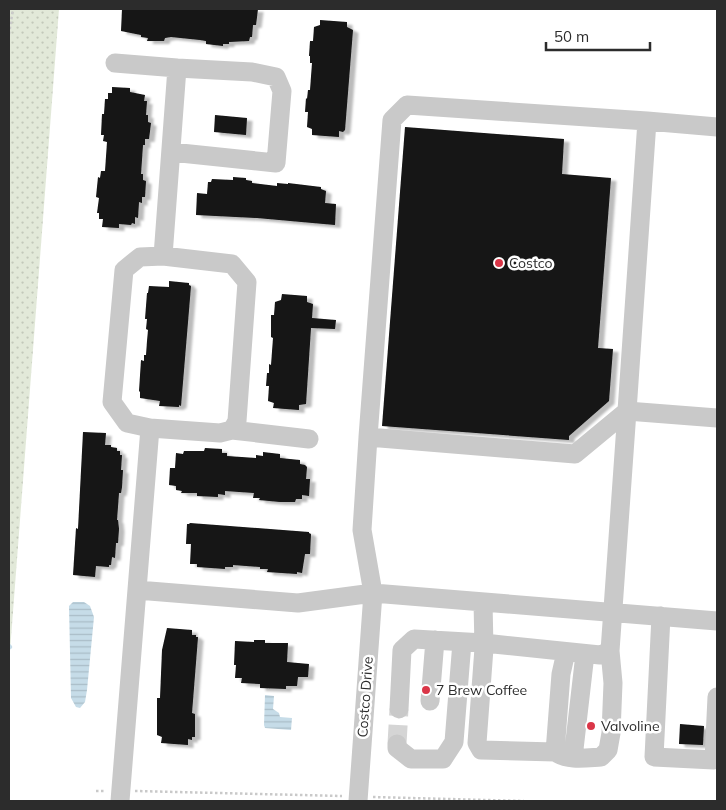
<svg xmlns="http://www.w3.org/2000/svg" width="726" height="810" viewBox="0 0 726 810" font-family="Mulish,sans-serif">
	<defs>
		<pattern id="green-dots" width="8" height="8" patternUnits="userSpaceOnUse" patternTransform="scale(1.25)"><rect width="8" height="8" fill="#e2e9d9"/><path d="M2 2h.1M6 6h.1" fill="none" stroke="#c2c8ba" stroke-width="1.8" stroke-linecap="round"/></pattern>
		<pattern id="water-rules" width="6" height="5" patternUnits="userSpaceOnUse" patternTransform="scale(1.25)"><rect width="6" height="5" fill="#c6dce8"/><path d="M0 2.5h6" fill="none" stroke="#aabdc7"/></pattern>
		<filter id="shadow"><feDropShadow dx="5.5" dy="3" stdDeviation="1" flood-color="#0004"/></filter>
	</defs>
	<rect width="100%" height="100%" fill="#fff"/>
	<path fill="url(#green-dots)" d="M9 9H59L9 664Z"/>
	<path fill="url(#water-rules)" d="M73 602H84L90 606 94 617 87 690 85 702 80 708 76 707 71 698 69 606Z
		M265 695 274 696 273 709 279 713 280 717 292 718 291 730 265 728 264 725Z"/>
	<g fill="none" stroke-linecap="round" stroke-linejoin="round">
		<path stroke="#c6dce8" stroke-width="4.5" d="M9 646 10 647"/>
	</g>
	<path fill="#131313" filter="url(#shadow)" d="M122 9H258L256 25H253L252 37H250L249 41 229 42V44H223V46L206 44V41L200 40 171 37 165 38 164 41H147L148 38 141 37V35L121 31Z
		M320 20 347 22V27L353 30 345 130 343 132 339 131V137L312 135V129L307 127 308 112H305L306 98 307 99 308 90H310L312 63H310V56H309L310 41H313L314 27 320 25Z
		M112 87 130 88V92L145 95 144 101H147L146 115H148V122L151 123 149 139H145V145H143L141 174H143V180L146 181 145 197H142V203L139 202 138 218 135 217V224L132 223 131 225 119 224V228L102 227 103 219H99V213H97L99 198 96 197 98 177 100 178 101 171H105L107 142 103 141 104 135H101L102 114H104L105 99H108V93H112Z
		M215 115 247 118 246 135 214 132Z
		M405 127 564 139 562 174 611 178 598 348 613 349 609 401 569 436V440L382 426Z
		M233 177 246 178V180L252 181V183L277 186V183L288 184V183L321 187V189L326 191 325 203 336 204 335 225 257 218 196 215 197 193 207 194 208 182H211L212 179 233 180Z
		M169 281 189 283V285L191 286 181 406 179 405V407L159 406 160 401 140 398V392L139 391 141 360 144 361V355H146L147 341 148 330 146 329 147 319H145L147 293H148L149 286 169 287Z
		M282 294 307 296V302L313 304 312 318 336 320 335 329 311 328 306 404 299 405V410L273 408 274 403 268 401 269 386H266L267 373H269V364L271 365 273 338 271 337V315H274L275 302 281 300Z
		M83 432 106 433 105 445H111V447L117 448V451H120V455H122L121 470H123L122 487 121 493H119L117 520H118L119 529 118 543H116L115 558 112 557 111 565H109V567L96 566 95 577 73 575 76 528 78 529Z
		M205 448 222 449V453H227V456L256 458V455L263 456V452L280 454V458L300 460V464L305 465 307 467 306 479H310L309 496 302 495V499H296L295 502H280L259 500 260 498H253L254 493 225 491V495L218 494V497L197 496V493H181L182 491 176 490V486L169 485 170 468H175L176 453 183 454 184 451H204Z
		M190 523 309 532V533L311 534 310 554H305L302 573 297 572V574L267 572 268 569H260V567L233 565V567H225V569L197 567V564H190L191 544H186L187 524H189Z
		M167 628 192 630V635H196V637H198L192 713 195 714V737H192V740L188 739V745L161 743 162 737 157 735V698H160L162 650Z
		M254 640H265V643H288L287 662 309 664 308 677H298L297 686H286V689L260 688V684L241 683 242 678H235L236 665H234L235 641 254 642Z
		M680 724 704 726 703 745 679 744Z"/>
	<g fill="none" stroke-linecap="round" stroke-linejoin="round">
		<path stroke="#d5d5d5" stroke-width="19" stroke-dasharray="19 9" stroke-linecap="butt" d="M397 744 399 709"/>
		<path stroke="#c9c9c9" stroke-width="2.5" stroke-dasharray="2.5 2.5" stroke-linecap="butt" d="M9 34 13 9
			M96 791H105
			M135 791 342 796
			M373 797 524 801"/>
		<path stroke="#c9c9c9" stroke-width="19" d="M115 63 177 68
			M150 428 220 433 232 430 237 421 247 282 232 264 163 256
			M232 430 309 439
			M368 437 392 120 407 105 647 121
			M137 590 298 603 373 593 717 621
			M483 602 484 648 477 743 481 750 555 752C568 761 585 758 601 757L608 750 611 733 613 683 610 651
			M661 616 654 757 714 760 717 697
			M430 701 435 640
			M399 709 402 650 414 639 484 643 600 655 610 651 627 411 717 418
			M397 744V748L411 759H443L454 742 462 642
			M555 752 561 674 566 652
			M573 758 585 654
			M120 801 150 428 127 423 112 402 124 270 140 257 163 256 177 68 252 72 276 77 282 91 276 163 171 152
			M358 801 373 593 362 530 368 437 575 454 627 411 647 121 717 127"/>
	</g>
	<g fill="#da3648" stroke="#fff" stroke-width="2">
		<circle cx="499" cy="263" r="5"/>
		<circle cx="426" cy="690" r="5"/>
		<circle cx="591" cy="726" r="5"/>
	</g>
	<g text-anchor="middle" stroke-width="5" stroke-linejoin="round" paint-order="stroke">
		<g font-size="14" fill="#2c2c2c" stroke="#fff" text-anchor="start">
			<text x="509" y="268">Costco</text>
			<text x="436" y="695">7 Brew Coffee</text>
			<text x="601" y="731">Valvoline</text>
		</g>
		<g font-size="14" fill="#2c2c2c" stroke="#fff">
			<text transform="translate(365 697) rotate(-86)" y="5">Costco Drive</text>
		</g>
	</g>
	<rect width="726" height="810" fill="none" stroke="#2c2c2c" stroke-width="20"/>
	<path d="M546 42v8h104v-8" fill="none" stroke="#2c2c2c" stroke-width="2.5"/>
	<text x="554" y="42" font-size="15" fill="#2c2c2c" stroke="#ffffff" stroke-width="4" paint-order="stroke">50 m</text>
</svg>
